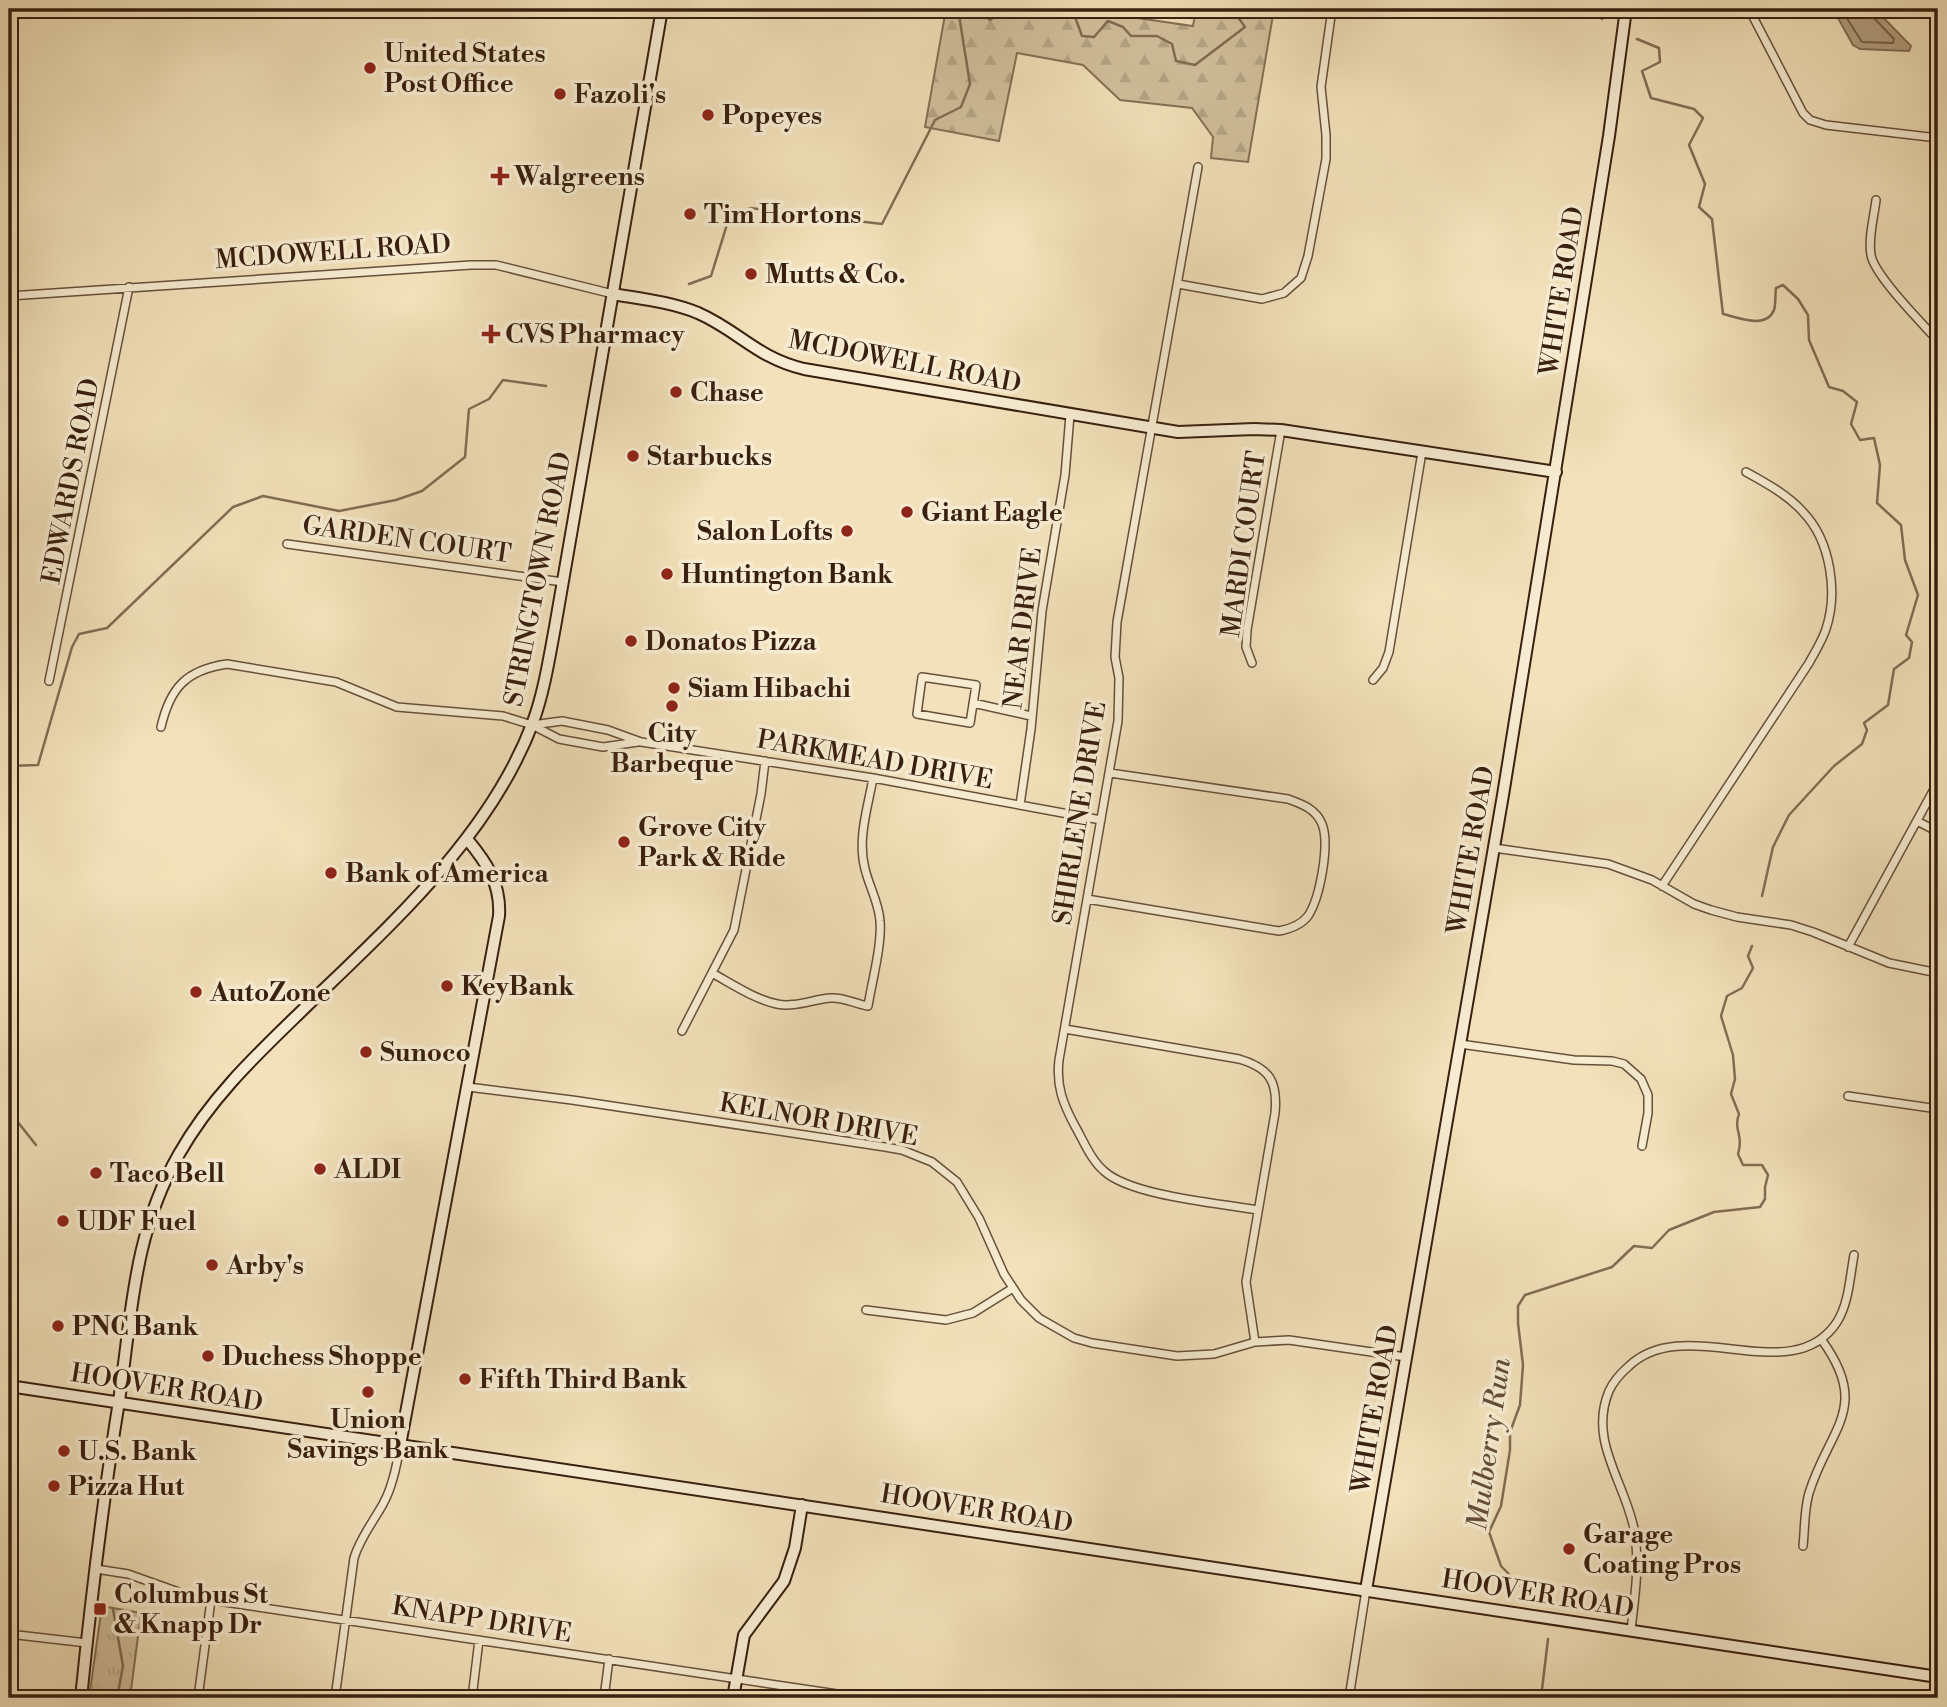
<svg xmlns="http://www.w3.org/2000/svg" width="1947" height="1707" viewBox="0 0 1947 1707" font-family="'Libre Bodoni',serif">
	<defs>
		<pattern id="forest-firs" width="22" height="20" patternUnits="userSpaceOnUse" patternTransform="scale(1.75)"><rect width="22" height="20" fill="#d2c09d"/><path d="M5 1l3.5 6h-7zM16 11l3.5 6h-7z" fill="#b5a586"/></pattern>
		<pattern id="park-tufts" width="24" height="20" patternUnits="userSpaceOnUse" patternTransform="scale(1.75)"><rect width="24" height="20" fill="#d2c09d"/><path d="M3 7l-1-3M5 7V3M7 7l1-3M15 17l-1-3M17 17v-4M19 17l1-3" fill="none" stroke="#b5a586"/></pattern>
	</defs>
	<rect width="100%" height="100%" fill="#f2e1ba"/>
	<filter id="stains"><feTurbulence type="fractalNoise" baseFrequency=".00286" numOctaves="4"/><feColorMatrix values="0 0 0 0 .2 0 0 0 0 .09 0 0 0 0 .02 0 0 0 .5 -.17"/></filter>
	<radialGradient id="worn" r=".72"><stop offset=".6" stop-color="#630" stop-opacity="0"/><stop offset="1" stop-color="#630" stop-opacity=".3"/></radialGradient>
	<path fill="url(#forest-firs)" stroke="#857056" stroke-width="2" d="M946 9H1093L1103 13 1193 26 1196 9H1274L1248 162 1211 158 1213 137 1192 108 1120 100 1083 65 1017 53 999 141 925 127Z"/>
	<path fill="url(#park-tufts)" stroke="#857056" stroke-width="2" d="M102 1606 141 1613 130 1698H89Z"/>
	<path fill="#b39f80" stroke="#826c53" stroke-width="2" d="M1833 9H1875L1911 46 1909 51 1860 49 1853 45Z"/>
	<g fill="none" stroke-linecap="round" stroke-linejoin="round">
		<path stroke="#765f48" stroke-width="2" d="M1841 9 1862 42 1893 43 1894 39 1872 16 1871 9"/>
		<path stroke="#826c53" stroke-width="2.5" d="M977 9 990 20 1006 9
			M1061 9 1075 17 1082 36 1094 37 1108 21 1123 27 1131 36H1157L1172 44 1176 61 1195 65 1245 27 1232 9
			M1594 9 1602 19
			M1637 39 1659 48 1660 62 1642 71 1651 98 1694 109 1703 118 1689 145 1705 184 1699 207 1712 219 1723 314C1737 317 1766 330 1774 310 1776 304 1775 294 1776 288L1783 285 1798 299 1808 315 1809 340 1829 387 1843 391 1857 402 1851 424 1860 440 1874 438 1880 465 1877 503 1901 525 1905 560 1918 595 1906 635 1912 642 1909 658 1894 669 1888 705 1864 723 1867 730 1862 744 1834 766 1789 815 1773 847 1762 896
			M689 284 711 276 729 218 750 208 882 224 935 120 961 107 970 84 959 15 969 9
			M9 766 38 765 72 647 79 634 107 628 233 507 263 496 339 511 396 500 422 491 465 457 469 409 489 399 503 380 546 386
			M9 1111 36 1145
			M1535 1601 1501 1566 1489 1532 1501 1506 1510 1450V1432L1520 1405 1523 1365 1518 1323V1306L1525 1295 1612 1267 1634 1246 1652 1248 1669 1230 1714 1212 1760 1207 1765 1199V1187L1768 1175 1762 1165H1743L1738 1154C1744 1134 1733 1131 1739 1114L1731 1094 1735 1079 1733 1055 1721 1016 1727 996 1742 988 1753 968 1748 956 1752 946
			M113 1609 123 1666 117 1698
			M1541 1698 1548 1639"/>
		<g stroke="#66503a" stroke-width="10">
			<path id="street" d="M1749 9 1803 113 1810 120 1826 125 1938 138
				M1198 167 1117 622 1115 657 1119 678 1118 721 1059 1060C1056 1086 1063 1104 1075 1126 1084 1142 1091 1160 1104 1171 1131 1196 1219 1203 1258 1210
				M1876 200C1874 217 1868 238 1871 255 1874 275 1923 324 1938 341
				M1178 284 1262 299 1284 293 1301 278 1308 256 1326 159V135L1321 87 1332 9
				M9 296 471 265H496L613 294
				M287 544 563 582
				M1252 663 1246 647 1247 630 1281 430
				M922 677 976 685 970 723 917 714Z
				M1373 680 1383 668 1389 652 1422 452
				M49 681 129 287
				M973 703 1031 716
				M532 725 562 721 608 730 641 742 873 778 1101 820
				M161 727C170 688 186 670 227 664L336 682 397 707 503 716 532 725 559 739 603 747 638 742
				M1020 805 1031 729 1042 611 1065 475 1070 415
				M1917 821 1938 832
				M1494 848 1608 864 1652 880 1694 904 1711 910 1737 917 1791 925 1813 932 1889 963 1938 973
				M1662 886 1809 663C1815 652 1822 641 1826 629 1838 593 1831 541 1803 512 1788 495 1766 483 1746 472
				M1087 899 1279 931C1290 929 1301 925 1308 916 1320 898 1330 844 1322 824 1316 809 1302 804 1288 799L1110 773
				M1848 947 1938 782
				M712 973C732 984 754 999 777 1004 794 1008 814 999 831 998 844 997 855 1004 868 1006 872 981 882 945 880 921 879 903 869 886 865 869 857 839 868 807 873 778
				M1065 1029 1239 1059C1270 1068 1278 1082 1275 1113L1246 1282 1255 1342
				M682 1031 734 930 761 794 765 761
				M1460 1044 1574 1060 1612 1061 1624 1064 1641 1079 1648 1095V1113L1642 1146
				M468 1087 572 1100 885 1147 902 1150 932 1162 957 1182 979 1218 1004 1274 1021 1300 1039 1318 1074 1338 1092 1343 1177 1356 1214 1354 1255 1342 1289 1340 1406 1357
				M1848 1096 1938 1109
				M866 1310 946 1320 973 1313 1013 1288
				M1803 1546C1805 1528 1804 1510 1809 1493 1829 1428 1872 1408 1821 1339
				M96 1569 128 1574 187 1595 211 1600 864 1698
				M1631 1630C1635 1596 1640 1563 1634 1529 1625 1482 1588 1441 1609 1391 1613 1382 1621 1373 1629 1366 1686 1312 1792 1391 1837 1322 1849 1303 1850 1276 1854 1255
				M9 1634 87 1643
				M198 1698 211 1600
				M335 1698 354 1558C360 1538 373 1522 383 1504 393 1486 397 1465 400 1445
				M472 1698 479 1640
				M604 1698 609 1659
				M1349 1698 1366 1590"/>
		</g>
		<g stroke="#381f0f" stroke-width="14">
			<path id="secondary" d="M613 294C642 299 671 302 698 313 739 331 757 358 804 369L1178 432 1254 429 1281 430 1556 472
				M9 1386 1938 1677
				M400 1445 499 916C501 884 487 863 467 839
				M1366 1590 1503 795 1609 136 1626 9
				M81 1698C91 1599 103 1500 119 1401 132 1313 133 1234 179 1154 214 1092 265 1047 315 998 398 918 492 832 533 722 544 692 549 659 555 627L662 9
				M733 1698 744 1635 784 1581 795 1548 802 1505"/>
		</g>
		<use href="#street" stroke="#f7ecd2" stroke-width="7"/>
		<use href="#secondary" stroke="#f7ecd2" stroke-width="10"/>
	</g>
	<g fill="#8f2418" stroke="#f7ecd2" stroke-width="2.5">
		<circle cx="370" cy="68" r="7"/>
		<circle cx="560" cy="94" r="7"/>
		<circle cx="708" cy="115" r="7"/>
		<path d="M496.5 165.5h7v7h7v7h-7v7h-7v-7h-7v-7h7z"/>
		<circle cx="690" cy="214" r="7"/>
		<circle cx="751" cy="274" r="7"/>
		<path d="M487.5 323.5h7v7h7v7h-7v7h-7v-7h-7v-7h7z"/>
		<circle cx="676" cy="392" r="7"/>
		<circle cx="633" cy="456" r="7"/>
		<circle cx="907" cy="512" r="7"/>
		<circle cx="847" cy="531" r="7"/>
		<circle cx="667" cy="574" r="7"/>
		<circle cx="631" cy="641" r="7"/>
		<circle cx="674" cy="688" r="7"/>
		<circle cx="672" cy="706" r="7"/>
		<circle cx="624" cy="842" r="7"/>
		<circle cx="331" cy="873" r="7"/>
		<circle cx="447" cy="986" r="7"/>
		<circle cx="196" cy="992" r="7"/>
		<circle cx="366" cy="1052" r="7"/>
		<circle cx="320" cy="1169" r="7"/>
		<circle cx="96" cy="1173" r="7"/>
		<circle cx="63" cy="1221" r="7"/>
		<circle cx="212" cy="1265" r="7"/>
		<circle cx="58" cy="1326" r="7"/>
		<circle cx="208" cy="1356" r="7"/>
		<circle cx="465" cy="1379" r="7"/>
		<circle cx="368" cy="1392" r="7"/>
		<circle cx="64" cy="1451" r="7"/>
		<circle cx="54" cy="1486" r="7"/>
		<circle cx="1569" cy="1549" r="7"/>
		<rect x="93" y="1602" width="14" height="14" rx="3.5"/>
	</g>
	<g text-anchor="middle" stroke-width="7" stroke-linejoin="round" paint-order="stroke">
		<g font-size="26" font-weight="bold" fill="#381f0f" stroke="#f7ecd2" text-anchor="start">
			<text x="384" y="62">United States<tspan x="384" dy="30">Post Office</tspan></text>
			<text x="574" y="103">Fazoli's</text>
			<text x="722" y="124">Popeyes</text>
			<text x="514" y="185">Walgreens</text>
			<text x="704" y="223">Tim Hortons</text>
			<text x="765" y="283">Mutts &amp; Co.</text>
			<text x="505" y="343">CVS Pharmacy</text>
			<text x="690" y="401">Chase</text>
			<text x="647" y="465">Starbucks</text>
			<text x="921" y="521">Giant Eagle</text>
			<text x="833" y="540" text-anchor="end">Salon Lofts</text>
			<text x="681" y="583">Huntington Bank</text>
			<text x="645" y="650">Donatos Pizza</text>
			<text x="688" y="697">Siam Hibachi</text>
			<text x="672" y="742" text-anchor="middle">City<tspan x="672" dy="30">Barbeque</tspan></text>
			<text x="638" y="836">Grove City<tspan x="638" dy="30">Park &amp; Ride</tspan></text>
			<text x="345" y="882">Bank of America</text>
			<text x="461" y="995">KeyBank</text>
			<text x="210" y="1001">AutoZone</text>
			<text x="380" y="1061">Sunoco</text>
			<text x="334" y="1178">ALDI</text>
			<text x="110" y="1182">Taco Bell</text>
			<text x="77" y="1230">UDF Fuel</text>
			<text x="226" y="1274">Arby's</text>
			<text x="72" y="1335">PNC Bank</text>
			<text x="222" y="1365">Duchess Shoppe</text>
			<text x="479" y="1388">Fifth Third Bank</text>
			<text x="368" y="1428" text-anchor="middle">Union<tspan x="368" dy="30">Savings Bank</tspan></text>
			<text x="78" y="1460">U.S. Bank</text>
			<text x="68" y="1495">Pizza Hut</text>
			<text x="1583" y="1543">Garage<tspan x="1583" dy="30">Coating Pros</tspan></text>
			<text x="114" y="1603">Columbus St<tspan x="114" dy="30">&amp; Knapp Dr</tspan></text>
		</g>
		<g font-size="26" fill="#381f0f" stroke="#f7ecd2">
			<text transform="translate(333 251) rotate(-4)" y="9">MCDOWELL ROAD</text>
			<text transform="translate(1561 291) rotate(-81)" y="9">WHITE ROAD</text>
			<text transform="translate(905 361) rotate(11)" y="9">MCDOWELL ROAD</text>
			<text transform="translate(70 481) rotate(-79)" y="9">EDWARDS ROAD</text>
			<text transform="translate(407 539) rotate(8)" y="9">GARDEN COURT</text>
			<text transform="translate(1243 544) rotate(-82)" y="9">MARDI COURT</text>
			<text transform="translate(537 579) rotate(-79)" y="9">STRINGTOWN ROAD</text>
			<text transform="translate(1022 628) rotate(-83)" y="9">NEAR DRIVE</text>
			<text transform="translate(875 759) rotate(10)" y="9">PARKMEAD DRIVE</text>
			<text transform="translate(1079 813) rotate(-81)" y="9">SHIRLENE DRIVE</text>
			<text transform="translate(1470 850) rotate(-80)" y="9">WHITE ROAD</text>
			<text transform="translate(819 1119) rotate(10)" y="9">KELNOR DRIVE</text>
			<text transform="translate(167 1387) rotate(9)" y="9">HOOVER ROAD</text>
			<text transform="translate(1374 1409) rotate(-80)" y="9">WHITE ROAD</text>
			<text transform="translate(977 1508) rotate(9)" y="9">HOOVER ROAD</text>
			<text transform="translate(1538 1593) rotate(9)" y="9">HOOVER ROAD</text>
			<text transform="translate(482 1619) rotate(9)" y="9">KNAPP DRIVE</text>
		</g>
		<g font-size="28" font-style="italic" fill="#634c37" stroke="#f7ecd2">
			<text transform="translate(1488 1444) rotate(-82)" y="10">Mulberry Run</text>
		</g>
	</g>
	<rect width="1947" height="1707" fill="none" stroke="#f2e1ba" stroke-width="35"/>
	<rect x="10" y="10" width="1926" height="1686" fill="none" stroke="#381f0f" stroke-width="3.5"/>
	<rect x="18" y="18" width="1912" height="1672" fill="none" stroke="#381f0f" stroke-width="2"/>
	<rect width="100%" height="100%" filter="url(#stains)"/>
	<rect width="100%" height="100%" fill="url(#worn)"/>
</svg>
